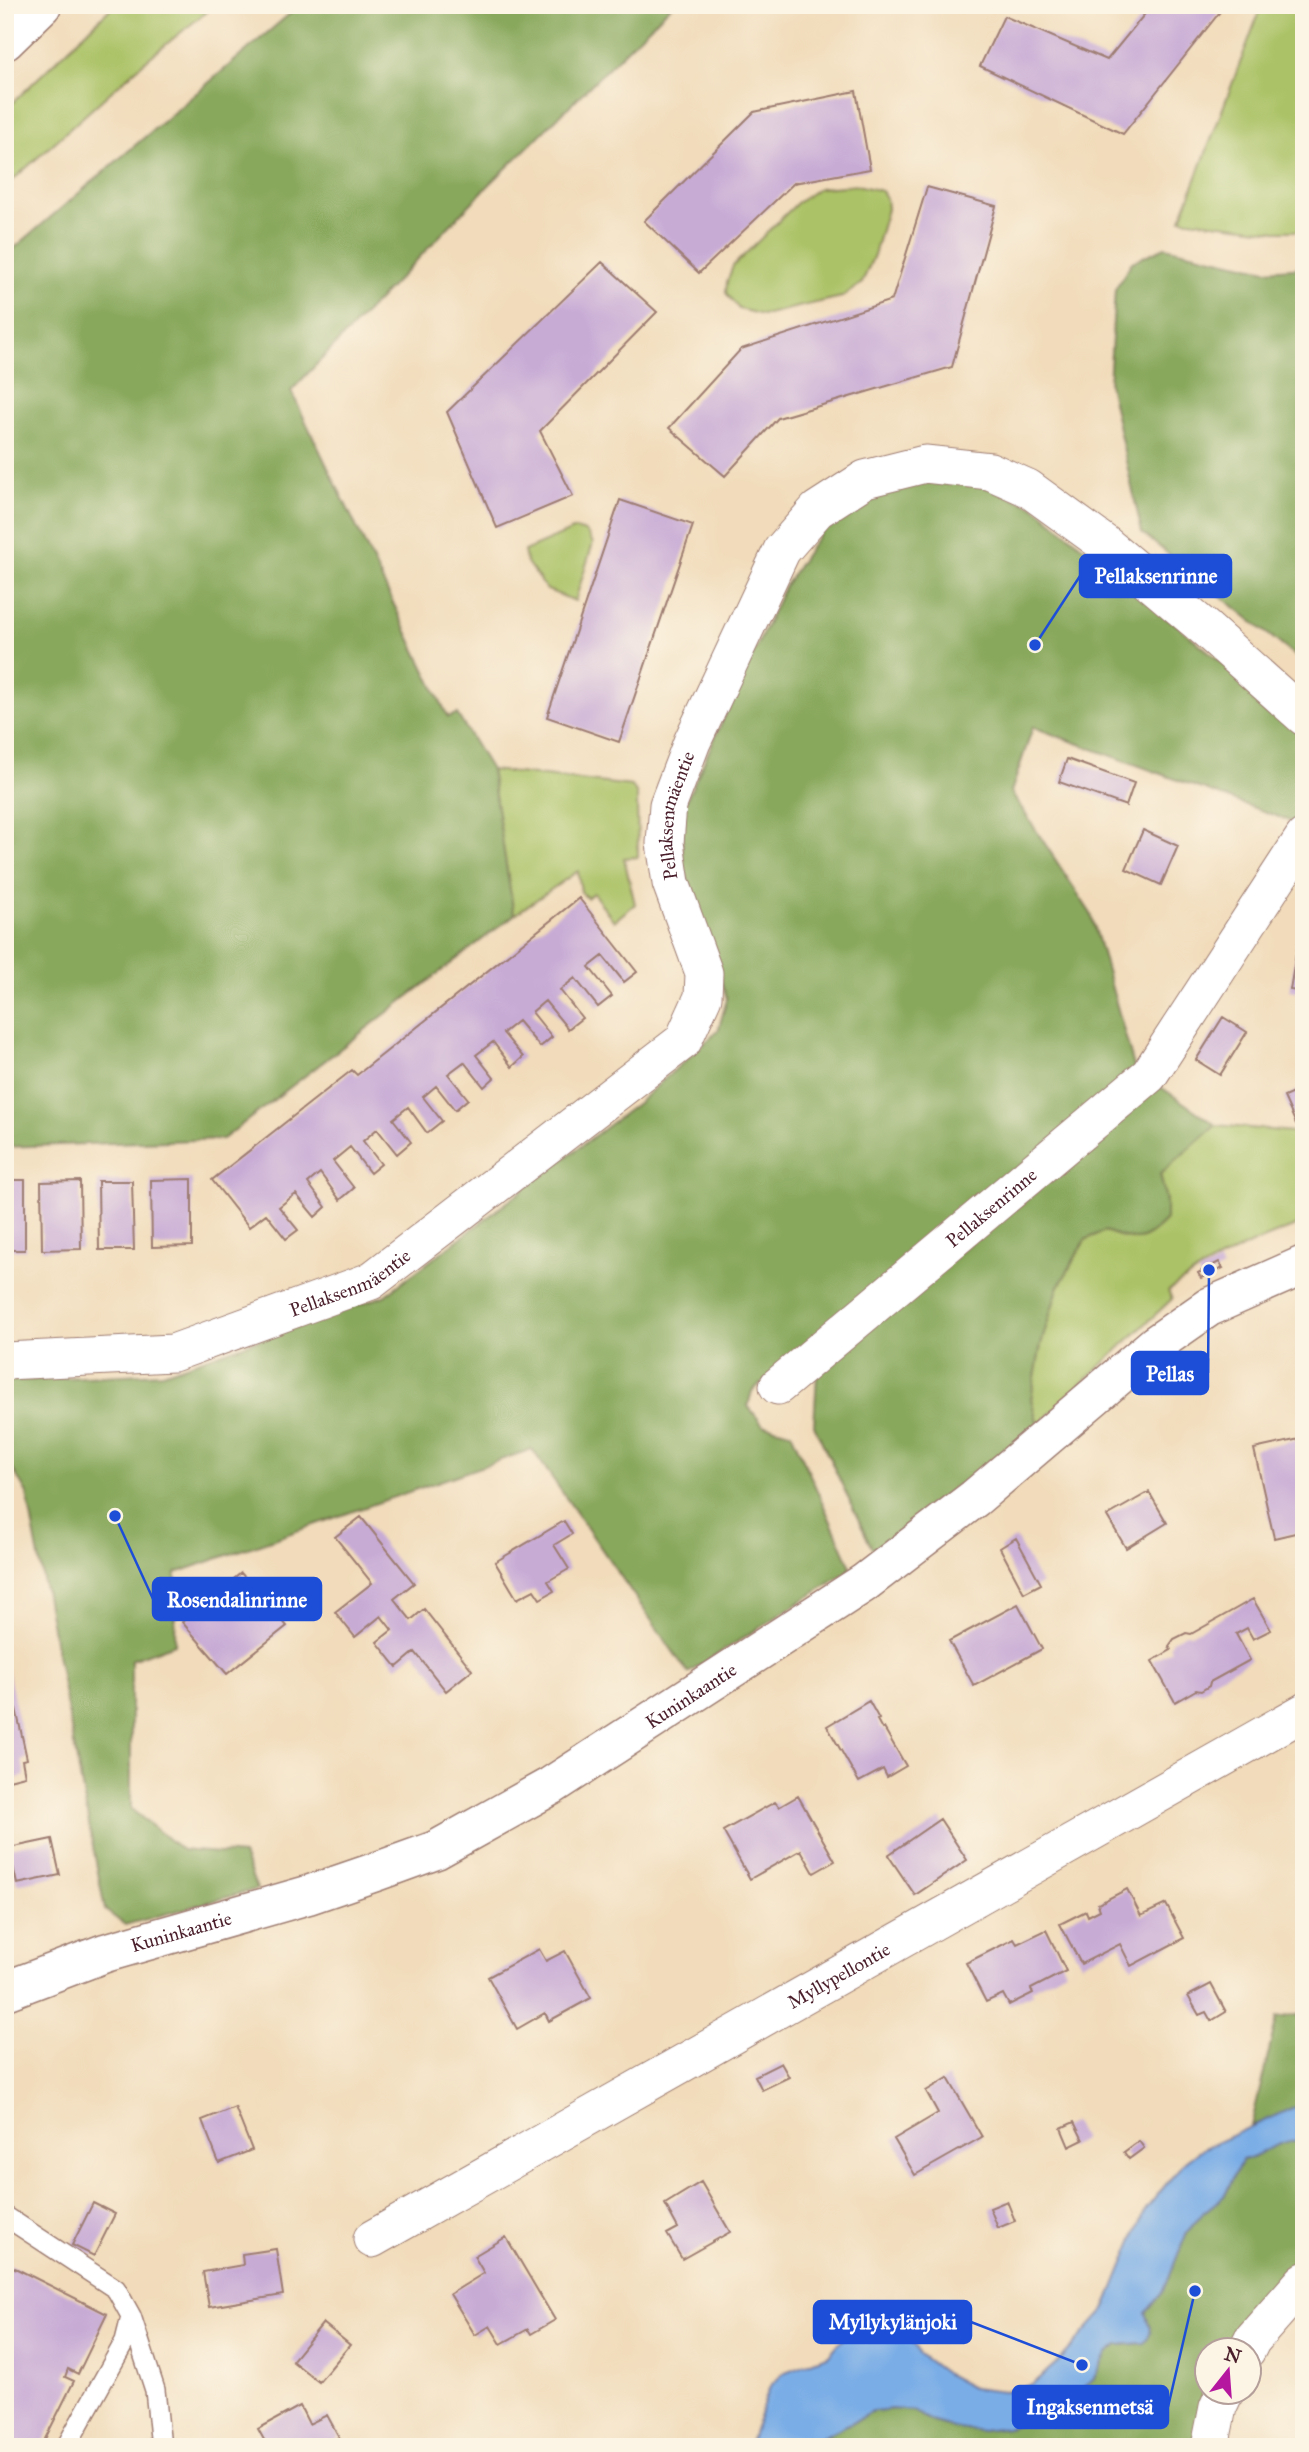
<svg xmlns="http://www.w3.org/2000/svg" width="1309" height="2452" viewBox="0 0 1309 2452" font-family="'IM FELL Great Primer',serif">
	<rect width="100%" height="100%" fill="#fcf5e5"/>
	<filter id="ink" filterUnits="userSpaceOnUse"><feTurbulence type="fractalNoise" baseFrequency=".0143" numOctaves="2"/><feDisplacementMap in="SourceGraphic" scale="14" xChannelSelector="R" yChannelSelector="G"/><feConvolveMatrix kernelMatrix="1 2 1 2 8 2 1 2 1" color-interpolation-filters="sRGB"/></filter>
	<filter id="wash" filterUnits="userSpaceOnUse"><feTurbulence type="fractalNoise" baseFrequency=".00686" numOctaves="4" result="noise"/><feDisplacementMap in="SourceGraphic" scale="28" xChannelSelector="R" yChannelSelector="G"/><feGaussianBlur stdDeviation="1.57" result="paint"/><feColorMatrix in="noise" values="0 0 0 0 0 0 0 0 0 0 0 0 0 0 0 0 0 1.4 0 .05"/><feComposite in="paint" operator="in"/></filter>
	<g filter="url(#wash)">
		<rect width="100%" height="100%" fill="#f1dbba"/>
		<path fill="#abc266" stroke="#7a7048" stroke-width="2" d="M114 5H215L144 62 5 187V110Z
			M1262 5H1304V231H1276L1181 219Z
			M857 185 882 191 886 198 887 209 874 255 862 283 842 297 763 315 739 309 726 293 727 282 733 266 797 203 819 188Z
			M575 529 586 532 593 543 575 601 547 590 526 561 524 551Z
			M491 770 632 786 637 795 638 857 624 858 635 904 614 921 593 893 587 898 581 892 578 871 514 915Z
			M1216 1125 1304 1133V1223C1257 1240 1208 1261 1168 1291L1172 1299 1038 1425 1031 1399 1041 1344 1058 1288 1085 1240 1104 1231 1130 1239 1166 1201 1160 1174Z"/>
		<path fill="#88a85b" stroke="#696443" stroke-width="2" d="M300 5H672L482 192 291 391 448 717 457 714 491 770 514 915 223 1139 5 1147V256Z
			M1165 247 1266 270 1304 267V663L1142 533 1109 384 1115 289 1132 262Z
			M918 478 973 482 1034 506 1304 731V808L1295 823 1033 727 1011 792 1091 914 1135 1070 752 1391 748 1406 763 1425 791 1432 852 1569 688 1673 532 1449 176 1573 175 1644 131 1660V1809L182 1850 243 1855 257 1889 125 1925 105 1910 27 1494 5 1455V1381L163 1373 384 1296 639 1102 718 1031 727 999 682 861 684 805 784 587 822 530 869 498Z
			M1155 1083 1216 1125 1160 1174 1166 1201V1220C1141 1246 1136 1241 1104 1231L1085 1240 1058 1288 1041 1344 1031 1399 1038 1425 876 1557 814 1425 817 1374Z
			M1304 2014V2105L1251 2126 1277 2018Z
			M1292 2139 1304 2141V2261L1277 2283 1231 2350H1208V2392L1197 2447H802L875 2411 892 2409 913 2411 933 2422 956 2428 982 2431 1007 2428 1034 2417 1094 2378 1107 2353 1118 2345 1143 2343 1151 2327 1146 2313 1163 2292 1187 2232 1204 2212 1224 2196 1242 2160 1255 2157 1270 2146Z"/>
		<path fill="#7aade6" stroke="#626688" stroke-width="2" d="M1304 2105V2141C1279 2137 1264 2156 1242 2160L1224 2196 1204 2212 1187 2232 1163 2292 1146 2313C1151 2326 1154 2333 1144 2343L1118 2345 1107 2353 1094 2378 1069 2403 1007 2428 982 2431 956 2428 933 2422 913 2411 892 2409 875 2411 802 2447H746L749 2445 770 2386 785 2372 829 2355 846 2335 860 2326 891 2322 908 2331 918 2353 946 2374 972 2388 1004 2392 1031 2385 1061 2359 1105 2310 1146 2209 1185 2161 1198 2151 1292 2108Z"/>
		<g id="blocks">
			<path fill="#c8abd5" d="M1152 5H1219L1223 8 1123 134 980 66 1004 16 1107 60Z
				M856 91 870 169 794 183 699 273 644 221 754 112Z
				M927 187 996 206 952 367 778 418 725 476 669 428 741 349 892 300Z
				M602 262 657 312 540 431 573 496 497 528 447 412Z
				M620 500 693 525 619 742 547 717Z
				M1067 759 1134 783 1126 806 1059 782Z
				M1143 830 1178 846 1161 885 1126 869Z
				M579 898 637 972 624 982 603 956 589 967 612 996 598 1007 575 978 560 990 582 1018 568 1029 545 1001 532 1012 552 1037 540 1047 518 1021 503 1033 523 1057 512 1067 493 1042 476 1055 494 1078 484 1087 464 1062 448 1074 468 1099 455 1110 436 1086 430 1091 423 1097 442 1121 427 1133 408 1107 393 1119 411 1142 397 1154 377 1129 363 1141 381 1164 370 1173 350 1147 333 1161 354 1188 340 1200 320 1173 308 1183 326 1207 315 1217 296 1194 289 1199 279 1207 298 1230 286 1239 266 1214 249 1227 212 1180 352 1070 357 1075Z
				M1302 918H1304V992L1290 990Z
				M1223 1017 1247 1032 1220 1075 1196 1060Z
				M1304 1088V1120L1296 1124 1284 1097Z
				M192 1179V1246L152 1247 151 1180Z
				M5 1180H25V1250H5Z
				M80 1181 81 1249 42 1250 41 1182Z
				M98 1181H132L134 1250H99Z
				M1219 1262 1223 1268 1201 1278 1198 1273Z
				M1304 1438V1531L1274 1538 1254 1449Z
				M1149 1492 1167 1523 1126 1548 1107 1516Z
				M361 1517 414 1583 394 1599 411 1620 424 1609 472 1670 446 1691 415 1652 397 1667 377 1642 392 1630 381 1616 355 1637 335 1612 372 1583 335 1537Z
				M564 1521 572 1534 554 1545 569 1569 548 1581 554 1591 540 1599 534 1590 517 1599 495 1562Z
				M1016 1538 1041 1584 1024 1593 1000 1548Z
				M241 1573 287 1626 227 1674 182 1622Z
				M1253 1599 1271 1630 1253 1639 1247 1628 1236 1634 1250 1660 1210 1682 1209 1686 1201 1691 1196 1690 1175 1702 1152 1661 1171 1650 1169 1646 1174 1639 1186 1633 1191 1634Z
				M1018 1604 1042 1649 974 1686 949 1641Z
				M5 1658 27 1759 22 1760 25 1776 5 1781Z
				M869 1701 879 1719 877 1720 882 1729 884 1728 906 1766 887 1777 883 1769 859 1782 827 1726Z
				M798 1796 835 1861 814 1873 801 1850 750 1879 723 1831 775 1802 779 1807Z
				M940 1819 967 1860 915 1895 888 1855Z
				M52 1839 60 1875 17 1884 9 1848Z
				M1127 1889 1141 1916 1166 1904 1184 1938 1131 1966 1120 1944 1081 1964 1060 1924 1086 1911 1088 1916 1100 1910 1098 1904Z
				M1046 1930 1066 1971 1031 1989 1033 1993 1009 2005 1003 1994 986 2002 966 1963 1014 1939 1017 1944Z
				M539 1949 546 1961 565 1951 591 1998 549 2021 545 2013 517 2029 488 1977Z
				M1211 1984 1226 2012 1211 2021 1206 2012 1199 2015 1188 1996Z
				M781 2063 789 2077 762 2090 755 2076Z
				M948 2078 982 2137 915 2175 894 2139 938 2113 926 2091Z
				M235 2107 252 2150 219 2163 202 2120Z
				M1074 2122 1083 2140 1069 2147 1061 2128Z
				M1139 2141 1144 2148 1129 2159 1124 2152Z
				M701 2182 730 2232 682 2259 667 2234 678 2228 665 2204Z
				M1007 2201 1015 2221 998 2228 990 2208Z
				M93 2203 115 2214 94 2256 72 2245Z
				M506 2237 555 2320 531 2334 528 2329 501 2344 490 2326 475 2335 450 2294 484 2273 474 2256Z
				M276 2249 283 2295 209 2307 203 2272 243 2265 242 2254Z
				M5 2263 107 2314 78 2374 68 2369 65 2377 74 2381 41 2447H5Z
				M323 2323 350 2345 319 2382 292 2361Z
				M300 2406 309 2424 327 2415 339 2437 333 2441 336 2447H268L258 2429Z"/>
		</g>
	</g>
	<g filter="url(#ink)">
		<use href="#blocks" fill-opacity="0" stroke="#9e7d72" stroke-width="2"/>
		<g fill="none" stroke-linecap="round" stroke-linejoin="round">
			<g stroke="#9e7d72" stroke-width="22">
				<path id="lane" d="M5 2216 116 2289 131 2316 155 2390 161 2447
					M66 2447 125 2341 131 2317"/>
			</g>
			<g stroke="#9e7d72" stroke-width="39">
				<g id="street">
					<path id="s1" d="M5 1361 173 1353 371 1281 683 1041 703 997 704 973 671 883 665 843 668 805 692 742 782 550 817 510 865 479 925 464 990 471 1028 488 1105 544 1206 629 1304 717"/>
					<path id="s2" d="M778 1386 1149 1075 1304 837"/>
					<path id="s3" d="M372 2239 1304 1712"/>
					<path d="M1247 2350 1252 2340 1304 2281"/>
					<path d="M1210 2447 1218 2407 1225 2392"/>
				</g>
			</g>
			<g stroke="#9e7d72" stroke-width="41">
				<g id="secondary">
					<path id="s4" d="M5 1991 105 1953 308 1895 378 1871 436 1850 551 1786 864 1583 975 1498 1156 1344 1209 1307 1304 1265"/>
				</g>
			</g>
			<g stroke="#9e7d72" stroke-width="41">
				<path id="highway" d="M5 41 42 5"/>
			</g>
			<use href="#lane" stroke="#fff" stroke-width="19"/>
			<use href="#street" stroke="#fff" stroke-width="37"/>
			<use href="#secondary" stroke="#fff" stroke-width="38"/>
			<use href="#highway" stroke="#fff" stroke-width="38"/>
		</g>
	</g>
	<g text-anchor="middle" stroke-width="6" stroke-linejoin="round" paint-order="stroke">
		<g font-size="19" fill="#4a1f2b" stroke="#fcf5e5">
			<text dy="7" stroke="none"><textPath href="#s1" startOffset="1010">Pellaksenmäentie</textPath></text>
			<text dy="7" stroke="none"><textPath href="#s2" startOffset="278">Pellaksenrinne</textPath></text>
			<text dy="7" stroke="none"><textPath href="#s1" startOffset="359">Pellaksenmäentie</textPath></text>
			<text dy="7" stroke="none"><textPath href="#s4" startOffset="752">Kuninkaantie</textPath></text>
			<text dy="7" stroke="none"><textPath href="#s4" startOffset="186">Kuninkaantie</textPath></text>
			<text dy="7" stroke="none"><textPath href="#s3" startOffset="536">Myllypellontie</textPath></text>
		</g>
	</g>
	<path fill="none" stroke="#1d4ed8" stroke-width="2.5" d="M1035 645L1080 576M1209 1270L1208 1373M115 1516L153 1599M1082 2365L971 2322M1195 2291L1168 2407"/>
	<g fill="#1d4ed8" stroke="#fcf5e5" stroke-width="2.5">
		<circle cx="1035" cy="645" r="7"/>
		<circle cx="1209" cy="1270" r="7"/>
		<circle cx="115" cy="1516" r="7"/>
		<circle cx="1082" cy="2365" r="7"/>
		<circle cx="1195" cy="2291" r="7"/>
	</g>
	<g fill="#1d4ed8" stroke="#1d4ed8" stroke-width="2.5">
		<rect x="1080" y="555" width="151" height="42" rx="7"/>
		<rect x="1132" y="1352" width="76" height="42" rx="7"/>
		<rect x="153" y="1578" width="168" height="42" rx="7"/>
		<rect x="814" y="2301" width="157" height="42" rx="7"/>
		<rect x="1013" y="2386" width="155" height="42" rx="7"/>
	</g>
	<g font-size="21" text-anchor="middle" font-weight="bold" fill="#fff">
		<text x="1156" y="583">Pellaksenrinne</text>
		<text x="1170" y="1381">Pellas</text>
		<text x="237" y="1607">Rosendalinrinne</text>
		<text x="893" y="2329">Myllykylänjoki</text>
		<text x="1090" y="2414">Ingaksenmetsä</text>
	</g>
	<rect width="1309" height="2452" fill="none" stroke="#fcf5e5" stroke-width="28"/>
	<g transform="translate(1228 2371) rotate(17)"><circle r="33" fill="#fcf5e5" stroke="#b59f9b" stroke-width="2"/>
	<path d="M0-5L12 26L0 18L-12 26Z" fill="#b5179e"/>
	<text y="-10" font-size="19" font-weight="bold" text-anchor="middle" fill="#4a1f2b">N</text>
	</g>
</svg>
